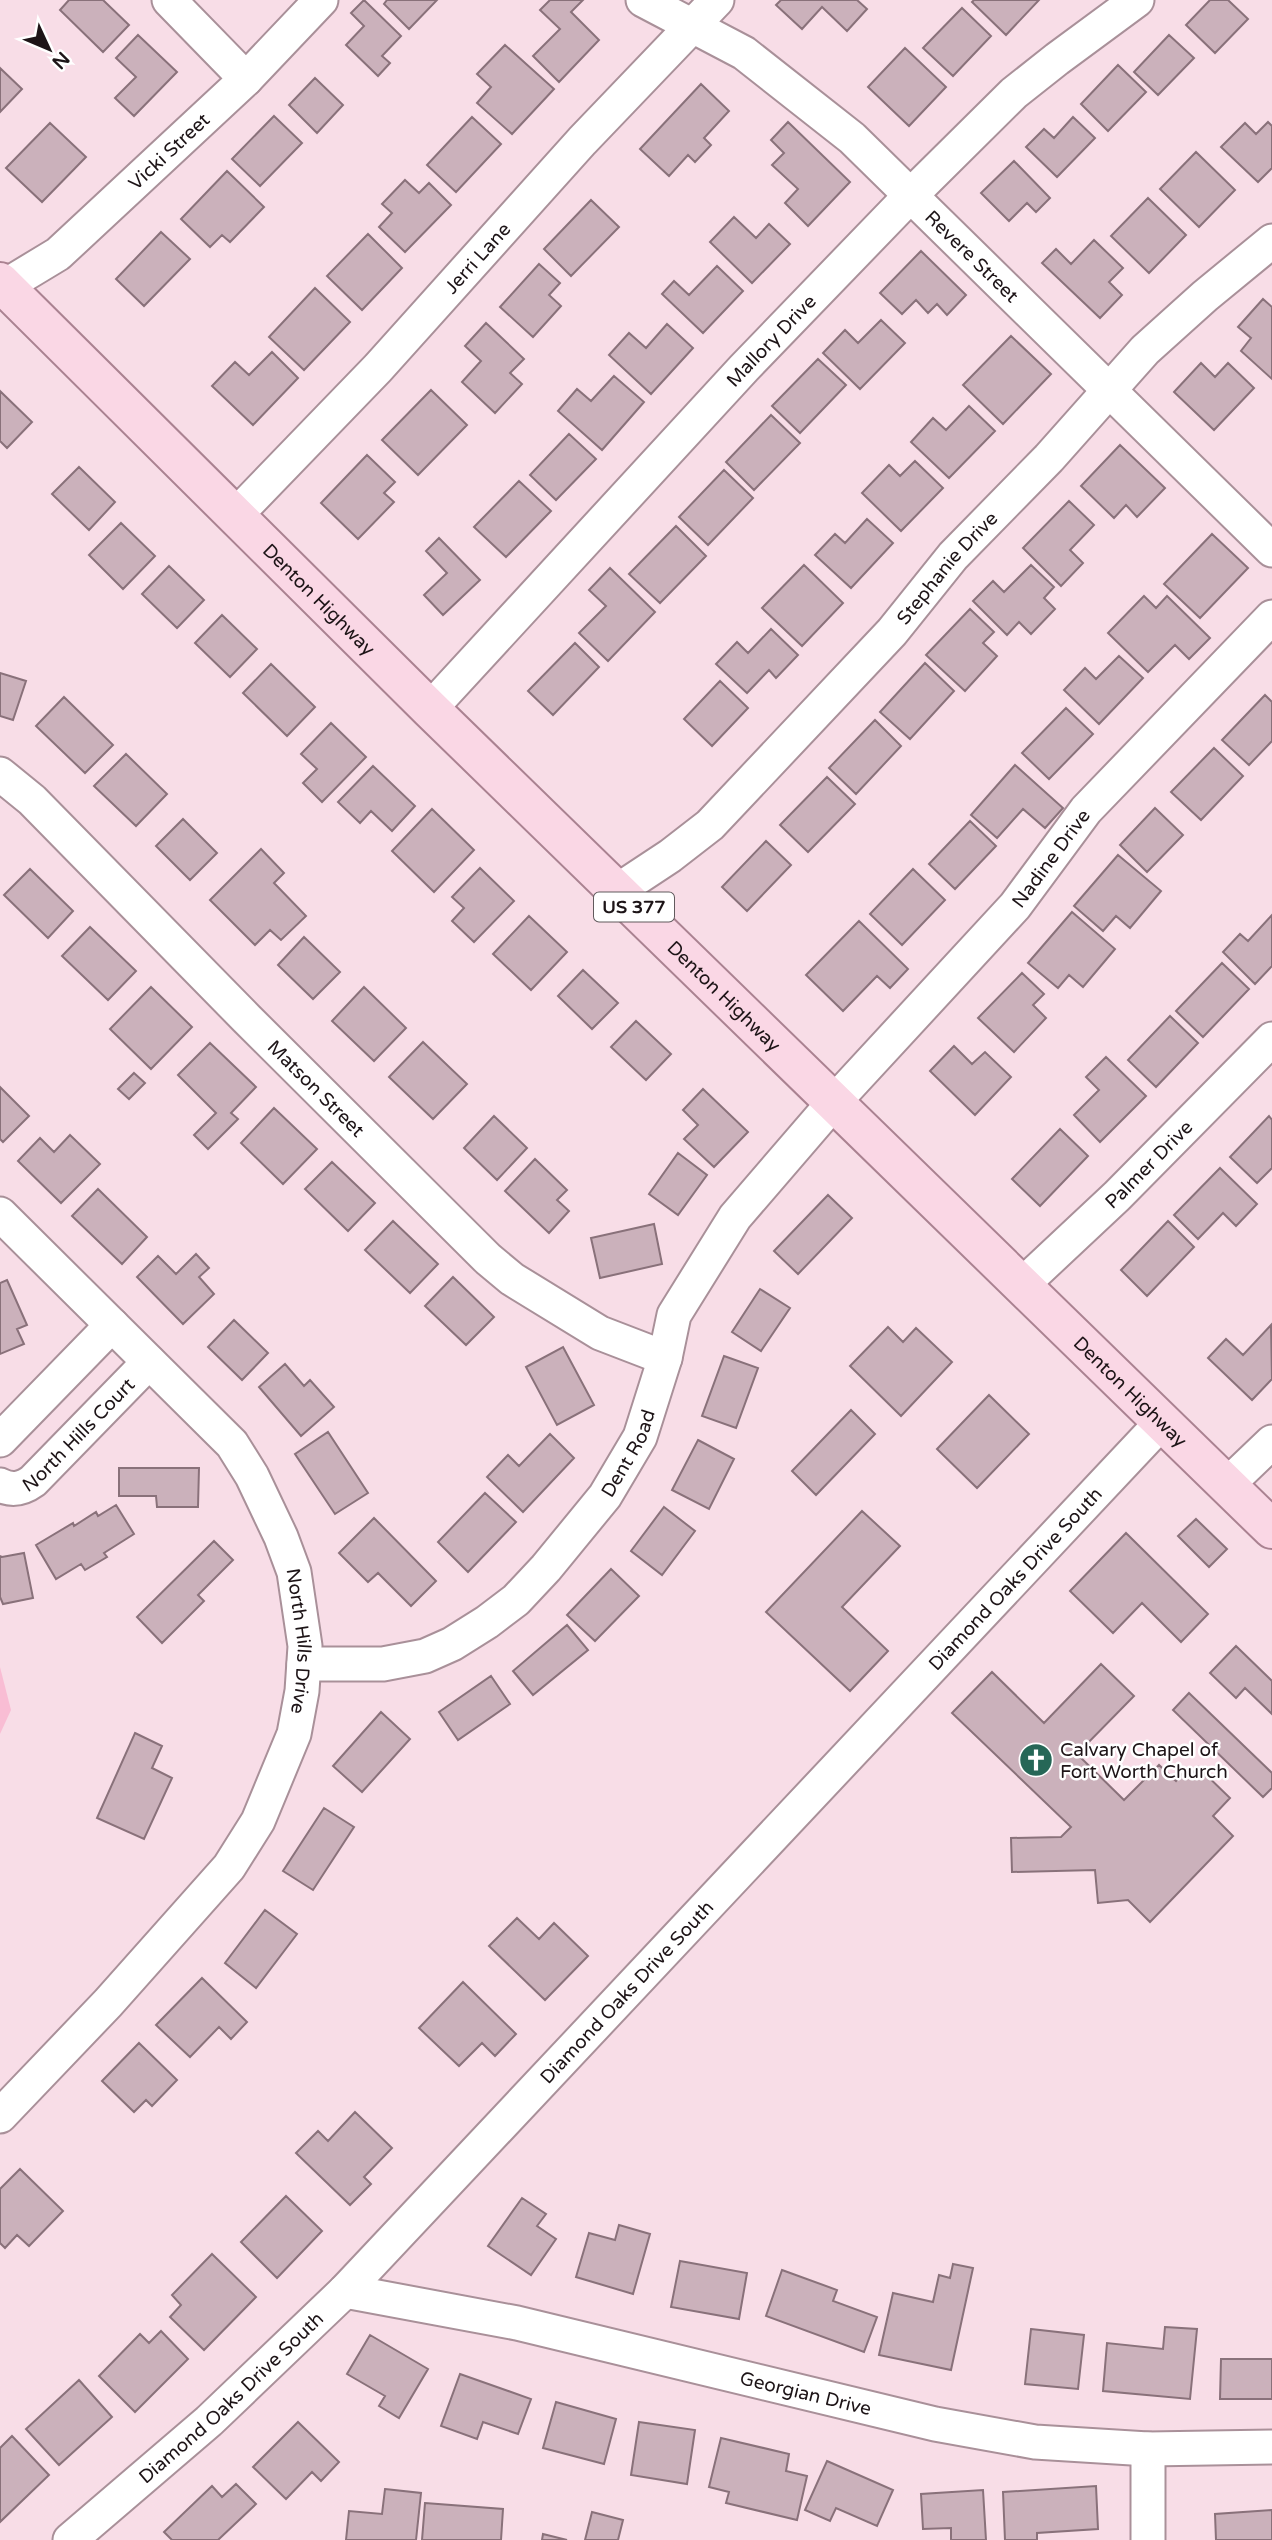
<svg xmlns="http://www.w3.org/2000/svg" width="1272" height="2540" viewBox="0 0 1272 2540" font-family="'Varela Round',sans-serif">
	<rect width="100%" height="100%" fill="#f8dde7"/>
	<path fill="#f9bdd4" d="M0 1667 11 1710 0 1734Z"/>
	<path fill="#cbb1bb" stroke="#89717a" stroke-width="2" d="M69 0H103L129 25 103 52 60 10Z
		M364 0 401 36 382 56 390 63 378 76 346 45 364 26 351 13Z
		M387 0H437L409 29 384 4Z
		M550 0H583L571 12 599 40 559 82 533 56 560 29 540 10Z
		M781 0H857L867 9 847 31 822 7 802 29 776 5Z
		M974 0H1039L1006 35 972 2Z
		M1210 0H1228L1248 19 1215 53 1186 25Z
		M962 8 991 36 953 76 923 48Z
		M138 35 177 72 134 116 115 98 136 77 116 58Z
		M1169 35 1194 58 1158 95 1134 72Z
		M505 45 554 89 512 134 477 103 491 87 477 74Z
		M905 48 946 87 909 126 868 87Z
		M1118 65 1146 92 1108 131 1081 104Z
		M0 68 22 89 0 112Z
		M315 78 343 105 317 133 289 105Z
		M701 84 729 111 704 138 711 145 695 162 688 155 669 176 640 149Z
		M274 116 302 143 260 186 232 159Z
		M472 117 501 144 456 192 427 165Z
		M1073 117 1095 138 1057 177 1026 147 1044 129 1054 138Z
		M788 122 850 182 808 226 785 203 798 189 772 165 784 153 771 140Z
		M1268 122 1272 126V168L1258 182 1221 147 1245 123 1256 134Z
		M50 123 86 157 42 202 6 168Z
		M1196 152 1235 190 1199 227 1160 189Z
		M1014 161 1050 198 1036 212 1027 203 1009 221 981 193Z
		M227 171 264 207 230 242 222 235 210 247 181 219Z
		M405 180 419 193 429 183 451 205 405 252 379 227 392 213 382 204Z
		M1148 198 1186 235 1149 273 1111 236Z
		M591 200 619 227 571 276 544 249Z
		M734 217 756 238 769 224 790 244 752 283 710 242Z
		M161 232 190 259 144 306 116 279Z
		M368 234 402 268 362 310 327 276Z
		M1094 240 1123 268 1109 282 1122 295 1100 318 1042 263 1056 249 1071 264Z
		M921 251 966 295 947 315 937 304 928 313 916 300 902 314 880 293Z
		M539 264 560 283 549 295 561 306 533 337 500 307Z
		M717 266 743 291 703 333 662 294 674 281 689 295Z
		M315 288 350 322 304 370 269 337Z
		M1263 299 1272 307V379L1241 351 1251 338 1238 327Z
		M881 320 905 343 860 389 823 353 845 330 858 343Z
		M486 323 524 359 510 373 522 384 495 413 462 382 481 361 465 346Z
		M667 324 693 348 651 394 609 355 629 333 646 348Z
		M1011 336 1051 374 1003 424 963 385Z
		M272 352 298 378 253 425 212 386 235 362 249 375Z
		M818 359 846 385 800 433 772 406Z
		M1201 363 1215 377 1228 363 1254 388 1214 430 1174 392Z
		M614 376 644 402 602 450 558 411 577 389 591 401Z
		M431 390 467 425 418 475 382 440Z
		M0 391 32 422 7 448 0 441Z
		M969 406 995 431 949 478 911 442 933 418 946 430Z
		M771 415 800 443 754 490 726 462Z
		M569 434 596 459 556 500 530 475Z
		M1120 445 1165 488 1137 517 1126 505 1114 518 1081 486Z
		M367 455 395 482 384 493 394 502 358 539 321 503Z
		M915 461 943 488 901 531 862 493 889 465 900 476Z
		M79 467 115 502 89 530 52 494Z
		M724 470 753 498 708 545 679 517Z
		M519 481 551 511 506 557 474 527Z
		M1069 501 1094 525 1070 550 1083 563 1061 586 1023 548Z
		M867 519 893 543 851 588 815 555 835 534 845 543Z
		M121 523 155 556 123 589 89 555Z
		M676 526 706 556 660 603 629 574Z
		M1212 534 1248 568 1200 618 1164 584Z
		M439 538 480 580 443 615 424 595 447 573 426 551Z
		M804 565 843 603 802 646 762 608Z
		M1031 565 1054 587 1044 598 1055 609 1031 634 1019 622 1007 635 973 601 993 581 1004 592Z
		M169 566 204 600 177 628 142 594Z
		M610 568 655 612 608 661 579 633 606 606 589 590Z
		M1144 596 1156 608 1167 596 1210 638 1189 659 1175 645 1148 672 1108 633Z
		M970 609 994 632 983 643 997 656 965 691 926 655Z
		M222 615 257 649 230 677 195 643Z
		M771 629 798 655 776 678 769 670 747 693 716 664 737 642 748 653Z
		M575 643 599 667 553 715 528 691Z
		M1119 656 1143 678 1099 724 1064 690 1085 668 1096 679Z
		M925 663 954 691 910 739 880 712Z
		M271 664 315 707 287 736 243 693Z
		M0 673 26 681 13 720 0 716Z
		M720 681 748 708 712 746 684 719Z
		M1265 695 1272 702V741L1249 765 1222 740Z
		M64 697 113 745 85 773 36 726Z
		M1066 708 1093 734 1049 779 1022 753Z
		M875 720 901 746 856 794 829 768Z
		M331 723 366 757 322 802 303 783 317 769 301 754Z
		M1214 748 1243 776 1201 820 1171 792Z
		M126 754 167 794 136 826 94 786Z
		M1015 765 1063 808 1045 828 1023 809 997 838 971 815Z
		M373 766 415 806 392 831 371 811 360 823 338 802Z
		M827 777 855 804 808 852 780 825Z
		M1155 808 1183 835 1147 872 1120 845Z
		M432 809 474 850 434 892 392 851Z
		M183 819 217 853 190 880 156 846Z
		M970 821 996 846 955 889 929 864Z
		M766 841 791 865 747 911 722 887Z
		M261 849 284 873 274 883 306 916 281 940 270 930 255 945 210 900Z
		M1118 855 1161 891 1130 928 1116 916 1103 931 1074 906Z
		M480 868 514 901 474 942 452 921 464 908 452 897Z
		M30 869 73 911 48 938 4 895Z
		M913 869 945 900 902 945 870 914Z
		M1072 912 1115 949 1083 987 1069 975 1058 988 1028 963Z
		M1272 915V966L1255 984 1223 952 1240 934 1248 941Z
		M529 916 567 952 531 990 493 954Z
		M859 921 908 969 890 988 877 976 843 1011 806 975Z
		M90 927 136 971 108 1000 62 956Z
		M304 937 340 972 313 999 278 965Z
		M1222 963 1249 989 1203 1037 1176 1011Z
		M583 970 618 1003 592 1029 558 996Z
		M1022 973 1044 994 1033 1005 1046 1018 1014 1052 978 1018Z
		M151 987 192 1027 151 1069 110 1029Z
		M364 987 406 1028 374 1061 332 1021Z
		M1170 1016 1198 1043 1156 1087 1128 1060Z
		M636 1021 671 1054 646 1080 611 1047Z
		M423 1042 467 1084 433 1119 389 1077Z
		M210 1043 256 1087 231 1113 238 1119 208 1149 194 1135 216 1113 178 1075Z
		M954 1046 972 1064 985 1052 1011 1077 975 1115 930 1071Z
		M1106 1057 1146 1096 1100 1142 1074 1115 1099 1090 1086 1077Z
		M134 1073 145 1083 129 1099 118 1089Z
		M0 1087 29 1116 3 1142 0 1139Z
		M703 1089 748 1132 714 1167 684 1139 698 1125 683 1110Z
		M274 1108 317 1149 283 1184 241 1143Z
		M494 1116 527 1148 497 1180 464 1148Z
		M1269 1116 1272 1120V1168L1257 1183 1230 1157Z
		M1060 1129 1088 1156 1040 1206 1012 1179Z
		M70 1135 100 1164 61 1203 18 1161 40 1138 54 1152Z
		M678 1153 707 1175 678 1215 649 1194Z
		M535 1159 567 1190 557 1200 569 1211 549 1233 505 1191Z
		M332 1162 375 1203 348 1231 305 1189Z
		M1220 1168 1257 1204 1236 1226 1223 1213 1198 1239 1174 1215Z
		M98 1189 147 1237 122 1264 72 1216Z
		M828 1195 852 1218 798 1274 774 1251Z
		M393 1221 438 1264 410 1293 365 1250Z
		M1168 1221 1194 1247 1147 1296 1121 1270Z
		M654 1224 662 1264 600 1278 591 1238Z
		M196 1254 209 1268 199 1277 214 1294 183 1324 137 1277 158 1256 176 1274Z
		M453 1277 494 1317 466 1345 425 1306Z
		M7 1280 27 1325 17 1329 24 1344 0 1354V1283Z
		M760 1289 790 1308 761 1351 732 1332Z
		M234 1320 268 1353 242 1380 208 1347Z
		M1271 1325 1272 1379 1252 1400 1208 1358 1226 1339 1243 1355Z
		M888 1327 903 1342 916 1328 952 1362 901 1416 850 1366Z
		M563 1347 594 1405 557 1425 526 1367Z
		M724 1356 758 1368 736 1428 702 1416Z
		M285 1364 304 1386 310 1380 334 1407 301 1436 259 1387Z
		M989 1395 1029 1434 977 1488 937 1449Z
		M851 1410 875 1434 816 1495 792 1471Z
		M328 1432 368 1493 335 1514 295 1454Z
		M550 1434 574 1458 523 1512 487 1477 508 1455 519 1466Z
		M698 1440 734 1459 709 1509 672 1490Z
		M119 1468H199L198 1507H157L156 1496H119Z
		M485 1493 516 1522 468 1572 438 1542Z
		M116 1505 134 1534 104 1553 107 1557 85 1570 81 1564 56 1579 36 1545 73 1523 74 1526 96 1512 98 1516Z
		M664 1507 695 1531 662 1575 631 1551Z
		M862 1511 900 1546 842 1607 888 1651 850 1691 766 1612Z
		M374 1518 436 1581 411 1606 378 1573 368 1582 339 1553Z
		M1196 1519 1227 1549 1209 1567 1178 1536Z
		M1126 1533 1208 1614 1181 1642 1142 1603 1113 1633 1070 1591Z
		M214 1541 233 1560 198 1595 204 1601 162 1643 137 1617Z
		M24 1553 33 1598 3 1604 0 1597V1556L2 1557Z
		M611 1569 639 1596 595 1641 567 1615Z
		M567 1625 588 1650 533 1695 513 1671Z
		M1236 1646 1272 1681V1714L1245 1688 1236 1698 1210 1673Z
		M1101 1664 1134 1696 1077 1754 1124 1800 1159 1765 1176 1781 1183 1773 1188 1778 1198 1767 1230 1798 1213 1816 1233 1836 1150 1922 1128 1900 1098 1903 1095 1870 1012 1872 1011 1838 1061 1837 1071 1827 952 1713 992 1672 1044 1723Z
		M491 1676 510 1704 458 1740 439 1712Z
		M1189 1693 1272 1773V1788L1263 1797 1173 1710Z
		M381 1712 410 1739 362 1792 333 1766Z
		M135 1733 162 1746 152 1768 172 1778 144 1839 97 1818Z
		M324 1808 354 1827 313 1890 283 1871Z
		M265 1910 297 1934 256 1988 225 1963Z
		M517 1918 539 1939 554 1923 588 1956 545 2000 489 1946Z
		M202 1978 247 2022 231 2039 219 2027 190 2057 156 2025Z
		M463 1982 516 2034 495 2056 482 2043 459 2066 419 2028Z
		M139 2043 177 2080 152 2106 146 2100 134 2112 102 2081Z
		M355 2112 392 2148 364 2177 371 2184 350 2205 296 2153 318 2131 328 2141Z
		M20 2169 63 2211 29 2246 17 2235 5 2248 0 2243V2189Z
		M286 2196 322 2231 277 2278 241 2242Z
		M522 2198 546 2214 537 2226 556 2239 531 2275 488 2246Z
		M619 2225 650 2234 633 2294 576 2277 589 2233 615 2240Z
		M212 2254 256 2297 204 2350 170 2317 181 2305 172 2295Z
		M680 2261 747 2273 739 2319 671 2307Z
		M953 2264 973 2268 951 2370 879 2355 893 2293 933 2302 939 2275 950 2278Z
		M782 2270 837 2290 833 2301 877 2317 864 2352 766 2316Z
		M1165 2327 1197 2329 1190 2399 1103 2391 1107 2343 1163 2349Z
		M1031 2329 1084 2335 1078 2389 1025 2384Z
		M161 2331 188 2359 135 2412 99 2376 140 2334 149 2343Z
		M370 2335 428 2369 399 2418 379 2406 385 2396 347 2374Z
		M1221 2359H1272V2399H1220Z
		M460 2374 531 2399 518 2434 483 2422 477 2439 441 2426Z
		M79 2380 112 2417 59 2465 26 2429Z
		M556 2402 616 2419 604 2464 543 2448Z
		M298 2422 339 2462 321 2481 312 2472 286 2499 253 2467Z
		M639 2422 695 2430 687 2484 631 2475Z
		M12 2436 49 2475 0 2522V2448Z
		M721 2438 789 2454 786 2471 807 2476 797 2520 726 2503 729 2492 709 2487Z
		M827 2461 893 2490 877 2526 836 2508 830 2521 805 2510Z
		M236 2484 256 2504 218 2540H172L164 2532 212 2486 222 2497Z
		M1096 2486 1098 2529 1037 2533V2540H1005L1003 2492Z
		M385 2489 421 2493 416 2540H346L349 2511 382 2514Z
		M983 2490 986 2540H951V2528L923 2529 921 2494Z
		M425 2503 503 2509 501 2540H422Z
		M1272 2510V2540H1216L1215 2514Z
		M592 2512 623 2520 618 2540H585Z
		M543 2534 567 2540H542Z"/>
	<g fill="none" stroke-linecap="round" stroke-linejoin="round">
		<g stroke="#a99099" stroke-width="37">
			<g id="minor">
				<path d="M169 0 246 79"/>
				<path id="s1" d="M643 0 744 53 852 138 1272 550"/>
				<path id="s2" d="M0 289 58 254 246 79 321 0"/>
				<path id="s3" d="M235 516 378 368 582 141 717 0"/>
				<path id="s4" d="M430 709 744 368 911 195 1014 93 1057 59 1137 0"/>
				<path id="s5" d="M0 774 32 800 247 1019 488 1259 512 1279 600 1333 665 1358"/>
				<path id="s6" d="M617 891 670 856 710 825 892 632 953 556 1049 458 1145 350 1205 296 1272 241"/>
				<path id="s7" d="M0 1214 232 1444 252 1476 281 1537 294 1572 305 1646 302 1691 294 1734 258 1821 229 1867 108 2003 0 2116"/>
				<path id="s8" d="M1022 1285 1117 1196 1272 1039"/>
				<path d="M0 1440 112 1325"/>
				<path id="s9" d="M0 1485C12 1491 22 1489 33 1481L149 1362"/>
				<path d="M1227 1485 1272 1442"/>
				<path id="s10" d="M304 1664H383L425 1656 452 1644 487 1622 516 1600 546 1568 605 1496 640 1437 665 1358 674 1315 735 1217 834 1102 1015 906 1086 810 1272 617"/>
				<path id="s11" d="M345 2291 517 2323 935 2424 1035 2442 1148 2449 1272 2447"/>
				<path d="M1148 2449V2540"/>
				<path id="s12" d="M70 2540 209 2421 345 2291 1162 1422"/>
			</g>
		</g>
		<g stroke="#aa8291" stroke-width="42">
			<g id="major">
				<path id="s13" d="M0 282 430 709 1272 1529"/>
			</g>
		</g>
		<use href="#minor" stroke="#fff" stroke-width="33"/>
		<use href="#major" stroke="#fad7e5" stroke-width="38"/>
	</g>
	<defs>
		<g id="church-disc" transform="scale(1.75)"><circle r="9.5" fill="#266757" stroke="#fff"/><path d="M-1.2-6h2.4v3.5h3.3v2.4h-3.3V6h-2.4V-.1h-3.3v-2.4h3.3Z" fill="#fff"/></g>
	</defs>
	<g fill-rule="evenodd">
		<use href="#church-disc" x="1036" y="1760"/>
	</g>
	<g text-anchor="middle" stroke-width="5" stroke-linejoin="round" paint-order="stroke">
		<rect fill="#fff" stroke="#615a5d" stroke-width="2" x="594" y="892.5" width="80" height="29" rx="5"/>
		<g font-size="18" font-weight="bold" fill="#1d1417">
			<text x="634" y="913">US 377</text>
		</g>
		<g font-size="19" fill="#1d1417" stroke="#fff">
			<text dy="7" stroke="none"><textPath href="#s2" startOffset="219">Vicki Street</textPath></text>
			<text dy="7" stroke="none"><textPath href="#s1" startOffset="420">Revere Street</textPath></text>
			<text dy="7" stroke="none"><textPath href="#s3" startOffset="354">Jerri Lane</textPath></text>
			<text dy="7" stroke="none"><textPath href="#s4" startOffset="502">Mallory Drive</textPath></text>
			<text dy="7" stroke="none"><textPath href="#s6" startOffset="464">Stephanie Drive</textPath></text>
			<text dy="7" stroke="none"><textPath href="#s13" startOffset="450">Denton Highway</textPath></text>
			<text dy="7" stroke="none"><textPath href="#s10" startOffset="1155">Nadine Drive</textPath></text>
			<text dy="7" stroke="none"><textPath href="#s13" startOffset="1017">Denton Highway</textPath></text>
			<text dy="7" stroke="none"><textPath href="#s5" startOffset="446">Matson Street</textPath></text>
			<text dy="7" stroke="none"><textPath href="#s8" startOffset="175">Palmer Drive</textPath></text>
			<text dy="7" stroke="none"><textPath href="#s13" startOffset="1584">Denton Highway</textPath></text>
			<text dy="7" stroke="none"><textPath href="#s9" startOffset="100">North Hills Court</textPath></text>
			<text dy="7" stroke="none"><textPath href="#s10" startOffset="415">Dent Road</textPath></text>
			<text dy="7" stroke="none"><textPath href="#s12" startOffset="1349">Diamond Oaks Drive South</textPath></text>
			<text dy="7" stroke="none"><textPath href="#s7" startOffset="539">North Hills Drive</textPath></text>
			<text dy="7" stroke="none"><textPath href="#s12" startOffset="782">Diamond Oaks Drive South</textPath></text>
			<text dy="7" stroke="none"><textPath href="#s11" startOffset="472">Georgian Drive</textPath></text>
			<text dy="7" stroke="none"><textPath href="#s12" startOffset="215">Diamond Oaks Drive South</textPath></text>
		</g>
		<g font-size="19" fill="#1d1417" stroke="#fff" text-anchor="start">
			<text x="1060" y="1756">Calvary Chapel of<tspan x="1060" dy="22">Fort Worth Church</tspan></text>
		</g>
	</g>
	<g transform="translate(49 49) rotate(134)" stroke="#ffffff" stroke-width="5" paint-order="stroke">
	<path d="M0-5L12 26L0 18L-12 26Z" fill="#1d1417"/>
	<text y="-10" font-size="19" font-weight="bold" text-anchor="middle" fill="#1d1417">N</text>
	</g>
</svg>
